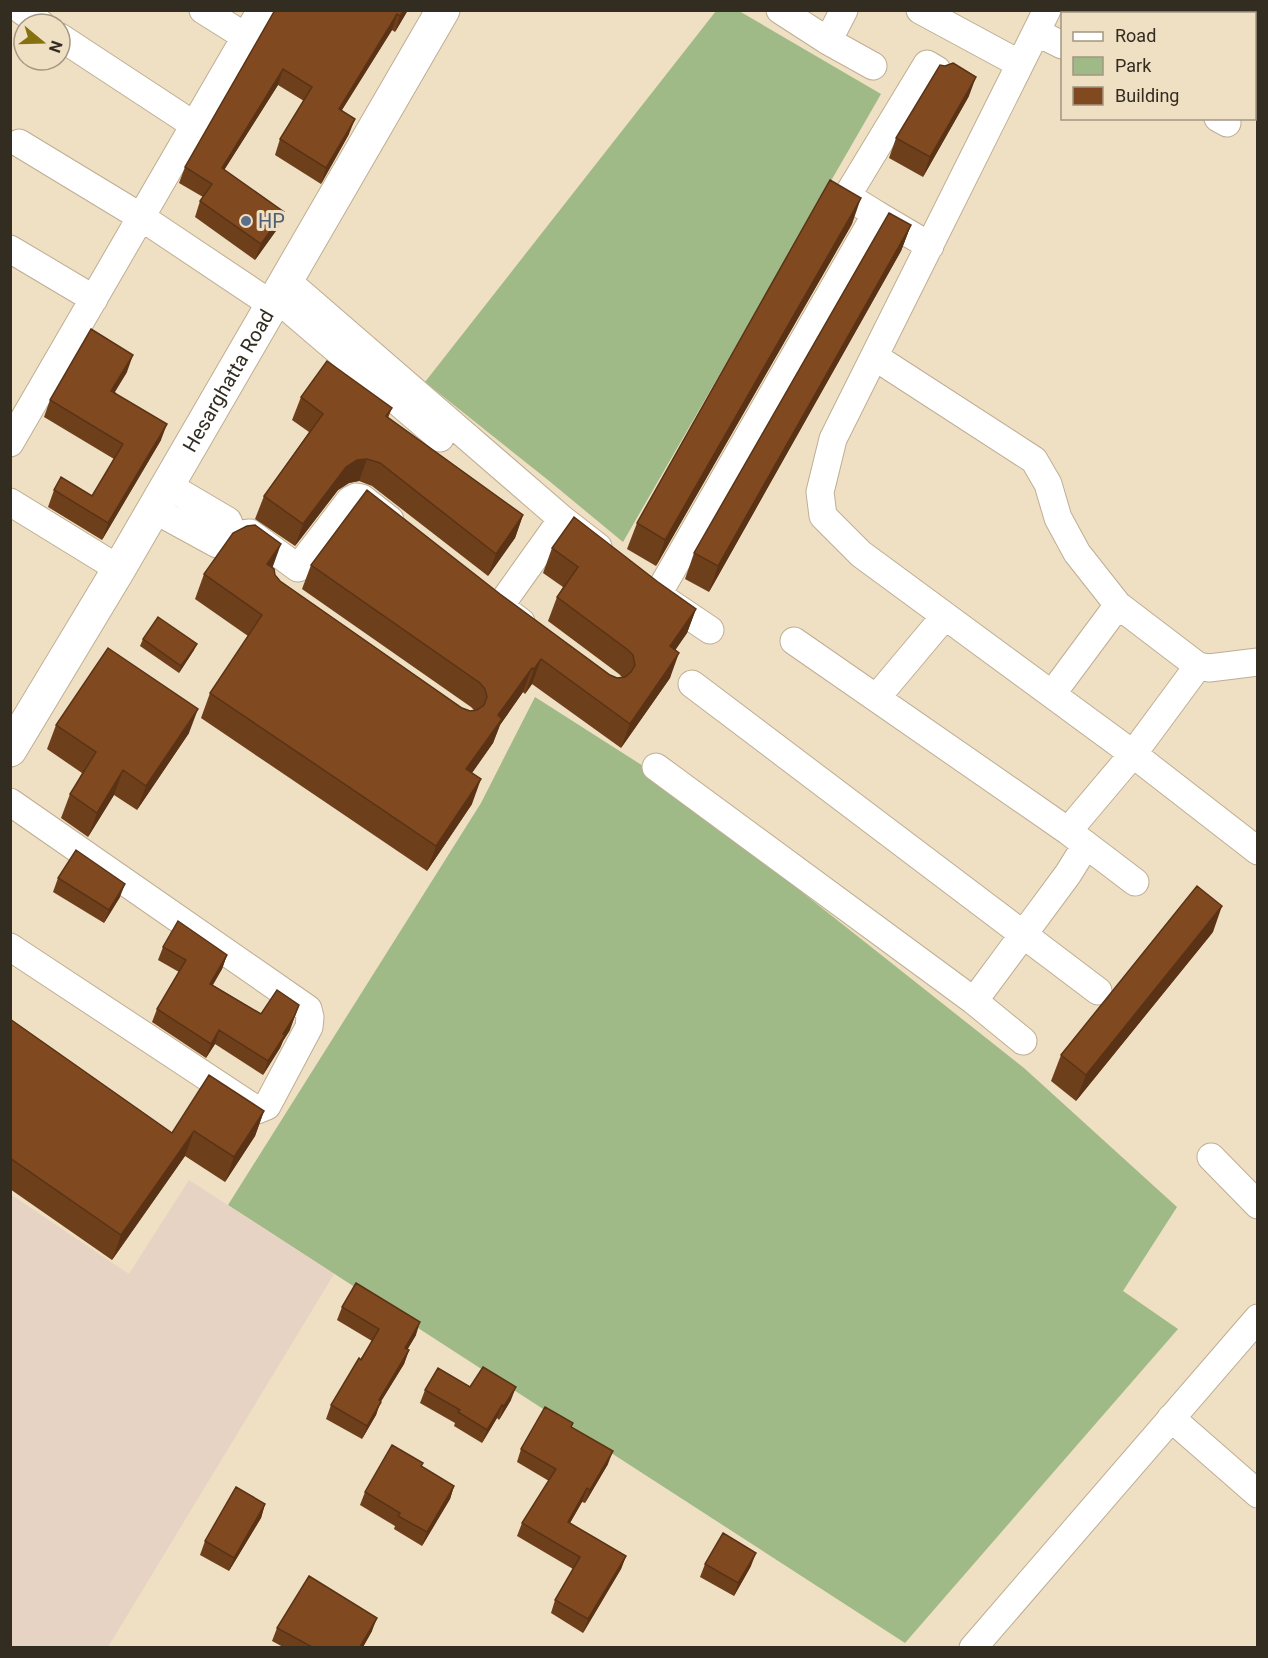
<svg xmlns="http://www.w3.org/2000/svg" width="1268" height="1658" viewBox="0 0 1268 1658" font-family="Roboto,sans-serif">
	<rect width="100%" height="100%" fill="#efdfc3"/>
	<path fill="#e6d3c4" d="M189 1180 334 1274 108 1647H11L10 1194 129 1274Z"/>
	<path fill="#9fb987" d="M716 11H739L881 94 623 542 548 480 425 382Z
		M535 697 640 764 1024 1068 1177 1207 1123 1291 1178 1329 905 1643 228 1205 481 803Z"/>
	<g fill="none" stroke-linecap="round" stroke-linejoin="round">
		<g stroke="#beae93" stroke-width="29">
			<path id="minor" d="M21 10 41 24
				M203 10 246 37
				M780 10 828 41
				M844 10 828 41 873 66
				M920 10 1020 64
				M1047 10 833 439 820 492 823 516 861 554 1133 754 1258 851
				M1224 10 1233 14
				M1254 21 1258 22
				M1036 32 1062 45
				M60 37 194 125
				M1218 118 1227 123
				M19 143 141 217 271 304
				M876 214 847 196 927 64 937 70
				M10 249 94 299
				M287 281 562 519 598 547
				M275 297 440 438
				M875 357 1034 460 1048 484 1058 518 1077 553 1118 605 1198 666 1209 668 1258 662
				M10 443 261 10
				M167 485 228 521 233 535
				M10 502 119 569
				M153 509 217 544 233 535 250 533 298 568 350 500 356 497 362 498 390 520
				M658 594 876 214 930 246
				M664 599 710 630
				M521 622 500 606 562 519
				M794 641 1068 831 1135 882
				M692 684 1098 991
				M1052 694 1118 605
				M877 697 945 616
				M656 767 974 1001
				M10 802 308 1009 310 1017 309 1027 267 1106 257 1110 10 947
				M1068 831 1133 754 1198 666
				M1023 1041 974 1001 1068 874 1086 845
				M1211 1157 1258 1205
				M1171 1418 1258 1494
				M973 1648 1258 1318"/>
		</g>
		<g stroke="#beae93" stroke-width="35">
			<g id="major">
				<path id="s1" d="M10 750 119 569 443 10"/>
			</g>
		</g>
		<use href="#minor" stroke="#fff" stroke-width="27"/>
		<use href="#major" stroke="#fff" stroke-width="33"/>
	</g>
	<path fill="#6e3f1b" d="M275 10H408L395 32 392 30 342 110 349 134 321 184 275 155 280 139 304 101 278 85 224 170 278 228 255 260 195 217 200 201 203 197 179 183 185 167Z
		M969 96 923 177 889 158 896 138Z
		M852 224 656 566 627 549 637 523Z
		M911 225 901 251 709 592 685 579 694 553Z
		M127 372 115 392 161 440 102 540 48 507 54 490 92 496 114 459 44 417 50 400Z
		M301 397 392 408 388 418 523 515 515 538 488 576 372 486 359 481 349 483 338 490 295 546 255 519 264 496 309 432 292 420Z
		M552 548 658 582 696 609 687 633 675 650 670 678 621 748 532 684 525 694 523 692 500 725 493 743 472 773V804L427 871 201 718 210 693 248 636 195 599 204 574 272 568 275 575 280 581 462 708 470 711 474 710 471 707 302 589 311 565 500 594 610 675 617 678 622 677 619 674 548 621 557 597 563 587 543 573Z
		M143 639 194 650 179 673 140 646Z
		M56 725 189 733 137 810 114 795 88 837 61 818 70 794 82 773 47 749Z
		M58 878 120 897 104 923 53 892Z
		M1213 932 1076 1101 1051 1081 1061 1055Z
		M163 947 227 955 222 969 213 985 261 1014 290 1030 283 1041 280 1048 263 1075 215 1044 206 1058 152 1022 157 1009 179 972 158 960Z
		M10 1019 172 1133 264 1111 255 1136 225 1182 185 1156 112 1260 10 1189Z
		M342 1307 416 1335 407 1350H409L404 1364 380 1403 376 1415 362 1439 326 1419 331 1405 372 1341 337 1320Z
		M470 1387 511 1400 499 1420 497 1418 482 1443 454 1426 455 1423 420 1403 425 1390Z
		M571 1427 608 1464 585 1503 582 1502 570 1523 626 1556 621 1569 583 1633 551 1613 555 1600 573 1569 517 1536 522 1523 549 1481 517 1462 521 1449Z
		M421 1466 454 1486 450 1499 422 1546 394 1529 395 1526 360 1505 365 1492Z
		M265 1504 261 1518 229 1571 200 1555 205 1541Z
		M705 1564 751 1566 734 1596 700 1577Z
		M277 1628 372 1631 363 1647H283L272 1641Z"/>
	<path fill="#5a3316" d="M404 10H408L395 32 400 16Z
		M397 14 392 30 333 124 339 109Z
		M283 69 278 85 216 183 222 168Z
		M976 77 969 96 923 177 930 157Z
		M355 119 349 134 321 184 326 168Z
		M861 198 852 224 656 566 665 540Z
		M284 212 278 228 255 260 261 244Z
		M911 225 901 251 709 592 718 566Z
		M133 355 127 372 105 407 111 391Z
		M167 424 161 440 102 540 108 523Z
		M367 459 359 481 349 483 338 490 295 546 303 524 346 467 357 460Z
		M523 515 515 538 488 576 496 554Z
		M281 544 272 569 267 564Z
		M696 609 687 633 661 671 670 646Z
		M197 644 194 650 179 673 181 666Z
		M679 653 670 678 621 748 630 724Z
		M541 659 532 684 525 694 534 669Z
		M532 668 523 692 500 725 493 743 457 794 466 769 498 715Z
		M198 709 189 733 137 810 146 786Z
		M123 770 114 795 88 837 97 813Z
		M481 779 472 804 427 871 436 846Z
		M125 884 120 897 104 923 109 910Z
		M1222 906 1213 932 1076 1101 1086 1075Z
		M227 955 222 969 205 997 210 984Z
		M299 1005 290 1030 283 1041 280 1048 263 1075 268 1061Z
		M219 1030 215 1044 206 1058 211 1044Z
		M264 1111 255 1136 225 1182 234 1157Z
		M194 1131 185 1156 112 1260 121 1235Z
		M420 1322 416 1335 400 1362 405 1348Z
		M409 1350 404 1364 380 1403 376 1415 362 1439 367 1426 379 1400Z
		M516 1387 511 1400 499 1420 504 1406Z
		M502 1405 497 1418 482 1443 487 1430Z
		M613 1451 608 1464 585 1503 590 1490Z
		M454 1486 450 1499 422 1546 427 1532Z
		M587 1488 582 1502 563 1535 568 1522Z
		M265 1504 261 1518 229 1571 234 1558Z
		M756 1553 751 1566 734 1596 738 1583Z
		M626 1556 621 1569 583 1633 588 1619Z
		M377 1618 372 1631 363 1647H360Z"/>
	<path fill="#80491f" stroke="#5a3316" stroke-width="1.5" d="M275 10H404L400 16 397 14 339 109 355 119 326 168 280 139 312 87 283 69 222 168 284 212 261 244 200 201 212 184 185 167Z
		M953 63 976 77 930 157 896 138 940 65 945 66Z
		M830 180 861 198 665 540 637 523Z
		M889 213 911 225 718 566 694 553Z
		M91 329 133 355 111 391 167 424 108 523 54 490 61 477 92 496 123 444 50 400Z
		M327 361 392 408 386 416 523 515 496 554 380 463 367 459 357 460 346 467 303 524 264 496 323 414 301 397Z
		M367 490 500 594 610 675 617 678 625 677 631 672 635 665 633 655 628 650 557 597 578 567 552 548 574 517 658 582 696 609 670 646 679 653 630 724 541 659 534 669 532 668 498 715 502 719 466 769 481 779 436 846 210 693 262 615 204 574 233 533 247 526 255 525 281 544 267 564 274 569 275 575 280 581 462 708 470 711 477 710 484 705 487 697 485 689 480 683 311 565Z
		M158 617 197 644 181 666 143 639Z
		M108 648 198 709 146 786 123 770 97 813 70 794 96 752 56 725Z
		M76 850 125 884 109 910 58 878Z
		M1197 886 1222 906 1086 1075 1061 1055Z
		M178 921 227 955 210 984 261 1014 277 990 299 1005 294 1017 283 1034 285 1035 268 1061 219 1030 211 1044 157 1009 186 960 163 947Z
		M10 1019 172 1133 209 1075 264 1111 234 1157 194 1131 121 1235 10 1158Z
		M356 1283 420 1322 405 1348 409 1350 379 1400 381 1402 367 1426 331 1405 359 1358 361 1360 379 1329 342 1307Z
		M483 1367 516 1387 504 1406 502 1405 487 1430 458 1412 460 1410 425 1390 438 1368 470 1387Z
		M545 1407 573 1423 571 1427 613 1451 590 1490 587 1488 568 1522 626 1556 588 1619 555 1600 580 1557 522 1523 556 1469 521 1449Z
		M392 1445 423 1463 421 1466 454 1486 427 1532 398 1516 400 1513 365 1492Z
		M236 1487 265 1504 234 1558 205 1541Z
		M723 1533 756 1553 738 1583 705 1564Z
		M309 1576 377 1618 360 1647H312L277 1628Z"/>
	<circle fill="#5c6f8a" stroke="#efdfc3" stroke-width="2" cx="246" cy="221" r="6"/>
	<g text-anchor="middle" stroke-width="6" stroke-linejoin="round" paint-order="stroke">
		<g font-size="20" fill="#4e5e75" stroke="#efdfc3" text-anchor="start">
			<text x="258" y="228">HP</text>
		</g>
		<g font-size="20" fill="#322c21" stroke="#efdfc3">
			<text dy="7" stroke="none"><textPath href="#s1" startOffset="429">Hesarghatta Road</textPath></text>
		</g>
	</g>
	<rect width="1268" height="1658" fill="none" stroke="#322c21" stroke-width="24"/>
	<rect x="1061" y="12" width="195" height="108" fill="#efdfc3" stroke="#a39782" stroke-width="1.5"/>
	<rect x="1073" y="32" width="30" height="9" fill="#ffffff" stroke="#a39782" stroke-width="1.5"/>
	<text x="1115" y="42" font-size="18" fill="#322c21">Road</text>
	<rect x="1073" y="57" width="30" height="18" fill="#9fb987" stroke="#a39782" stroke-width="1.5"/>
	<text x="1115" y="72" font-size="18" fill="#322c21">Park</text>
	<rect x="1073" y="87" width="30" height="18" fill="#80491f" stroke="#a39782" stroke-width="1.5"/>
	<text x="1115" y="102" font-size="18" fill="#322c21">Building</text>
	<g transform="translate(42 42) rotate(109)"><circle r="28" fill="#efdfc3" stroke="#a39782" stroke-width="1.5"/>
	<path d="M0-4.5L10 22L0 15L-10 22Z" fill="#867111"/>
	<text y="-9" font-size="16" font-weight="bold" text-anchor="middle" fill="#322c21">N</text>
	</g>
</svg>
